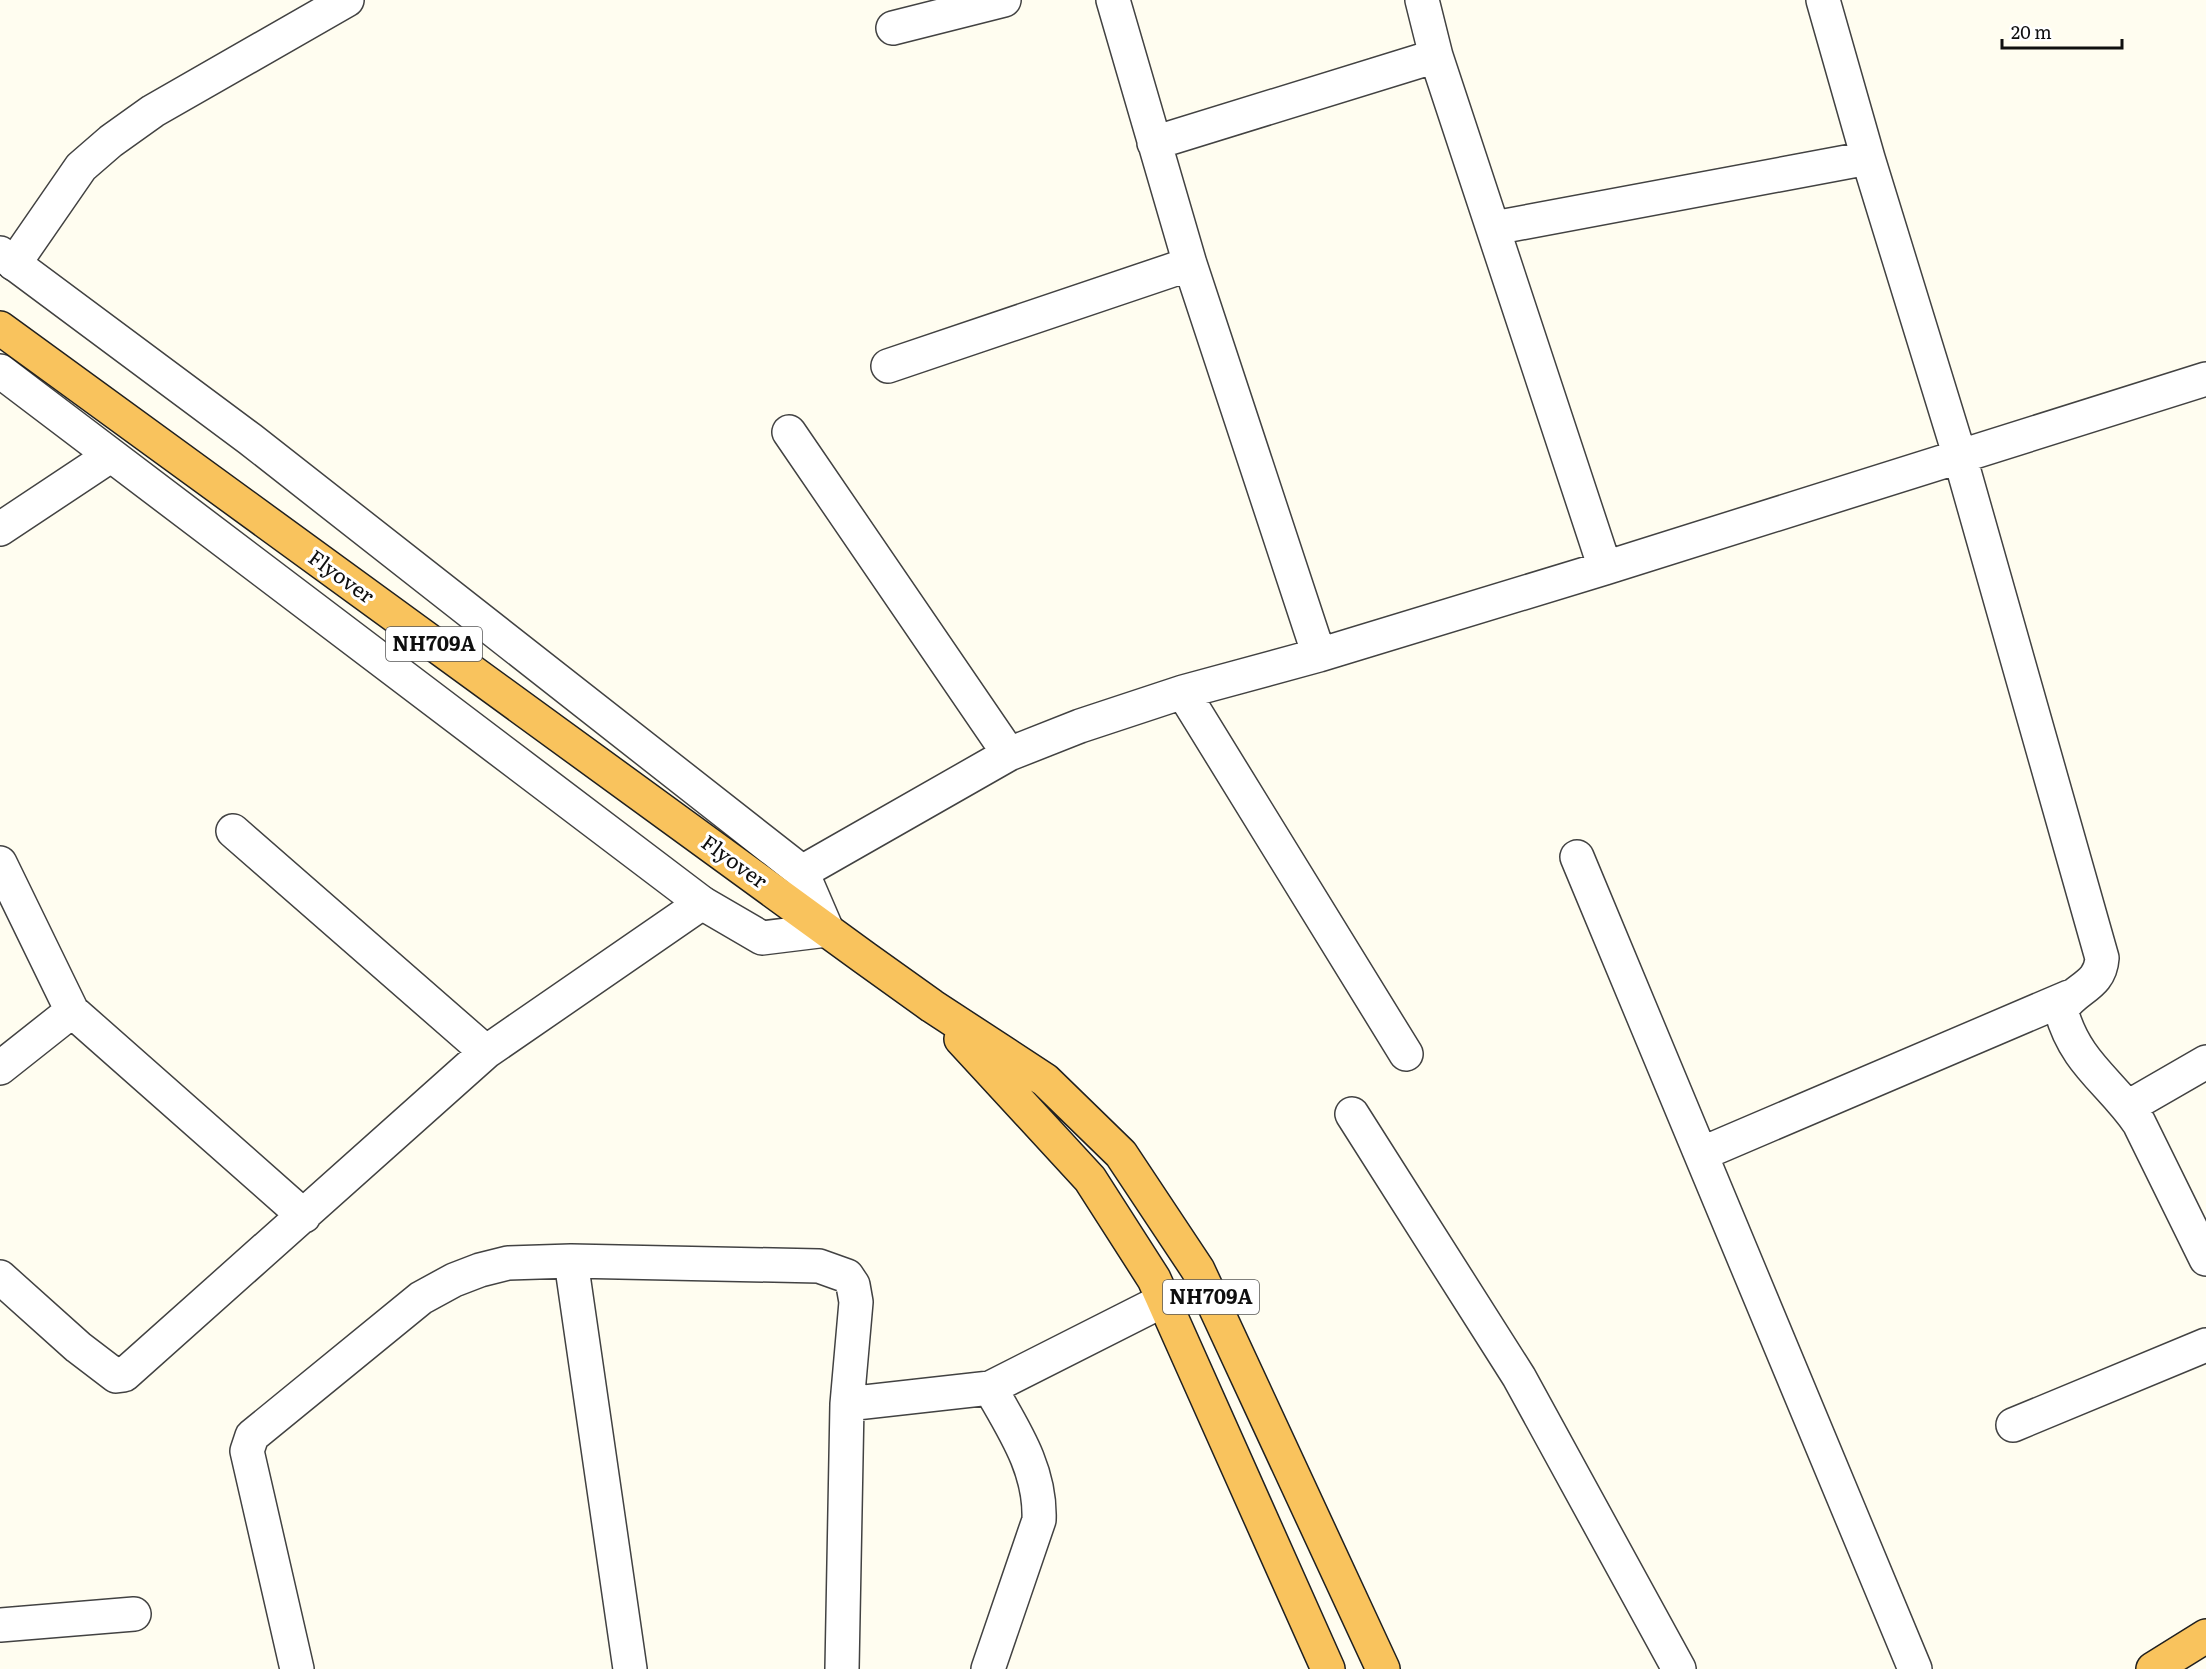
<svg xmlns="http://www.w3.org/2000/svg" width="2206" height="1669" viewBox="0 0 2206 1669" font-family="Literata,serif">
	<rect width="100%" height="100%" fill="#fffdf0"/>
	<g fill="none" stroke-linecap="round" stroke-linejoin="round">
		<g stroke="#424242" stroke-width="36">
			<path id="minor" d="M1113 0 1190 264 1319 655
				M1422 0 1436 56 1605 568
				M1823 0 1868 158 1960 457 2102 958C2100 987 2075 987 2061 1010 2075 1063 2110 1081 2139 1123L2206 1259
				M893 28 1004 0
				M1154 143 1436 56
				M1494 228 1868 158
				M14 264 81 167 111 141 153 111 347 0
				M888 366 1190 264
				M789 432 1009 754
				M0 529 110 456
				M1183 692 1406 1054
				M233 831 486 1052
				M1577 857 1915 1669
				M0 863 72 1011 304 1216
				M802 872 1009 754 1080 726 1183 692 1319 655 1605 568 2206 379
				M0 1068 72 1011
				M2128 1107 2206 1062
				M1352 1114 1519 1377 1679 1669
				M1701 1154 2069 997
				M571 1261 630 1669
				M0 1277 78 1347 116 1376 124 1375 486 1052 702 903
				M847 1404 990 1388 1164 1300
				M2013 1425 2206 1345
				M0 1625 134 1614
				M297 1669 247 1451 252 1436 421 1298 454 1280 480 1270 508 1263 571 1261 819 1266 847 1276 853 1285 856 1302 847 1404 842 1669
				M988 1669 1039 1520C1041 1470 1014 1430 990 1388"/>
		</g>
		<g stroke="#424242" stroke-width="36">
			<path id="tertiary" d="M0 253 250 439 802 872 827 930 762 938 702 903 0 371"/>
		</g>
		<g stroke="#202020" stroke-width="36">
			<path id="trunk" d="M0 328 865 958 932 1006 1045 1080 1121 1154 1198 1270 1383 1669
				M961 1039 1090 1179 1154 1279 1328 1669
				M2153 1669 2206 1636"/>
		</g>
		<use href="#minor" stroke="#fff" stroke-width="33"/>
		<use href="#tertiary" stroke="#fff" stroke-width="33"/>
		<use href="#trunk" stroke="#f9c35d" stroke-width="33"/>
	</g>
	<g text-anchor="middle" stroke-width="6" stroke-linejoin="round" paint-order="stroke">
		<g fill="#fff" stroke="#575757" stroke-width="1.5">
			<rect x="386" y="627" width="96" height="34" rx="4.5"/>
			<rect x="1163" y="1280" width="96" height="34" rx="4.5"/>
		</g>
		<g font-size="20" font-weight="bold" fill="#0f0f0f">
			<text x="434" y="651">NH709A</text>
			<text x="1211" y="1304">NH709A</text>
		</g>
		<g font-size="21" fill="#0f0f0f" stroke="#fff">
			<text transform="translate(341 577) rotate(36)" y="7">Flyover</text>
			<text transform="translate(734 862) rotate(36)" y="7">Flyover</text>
		</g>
	</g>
	<path d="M2002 39v9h120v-9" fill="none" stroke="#0f0f0f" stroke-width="3"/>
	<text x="2011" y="39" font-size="18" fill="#0f0f0f" stroke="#ffffff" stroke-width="4.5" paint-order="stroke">20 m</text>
</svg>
